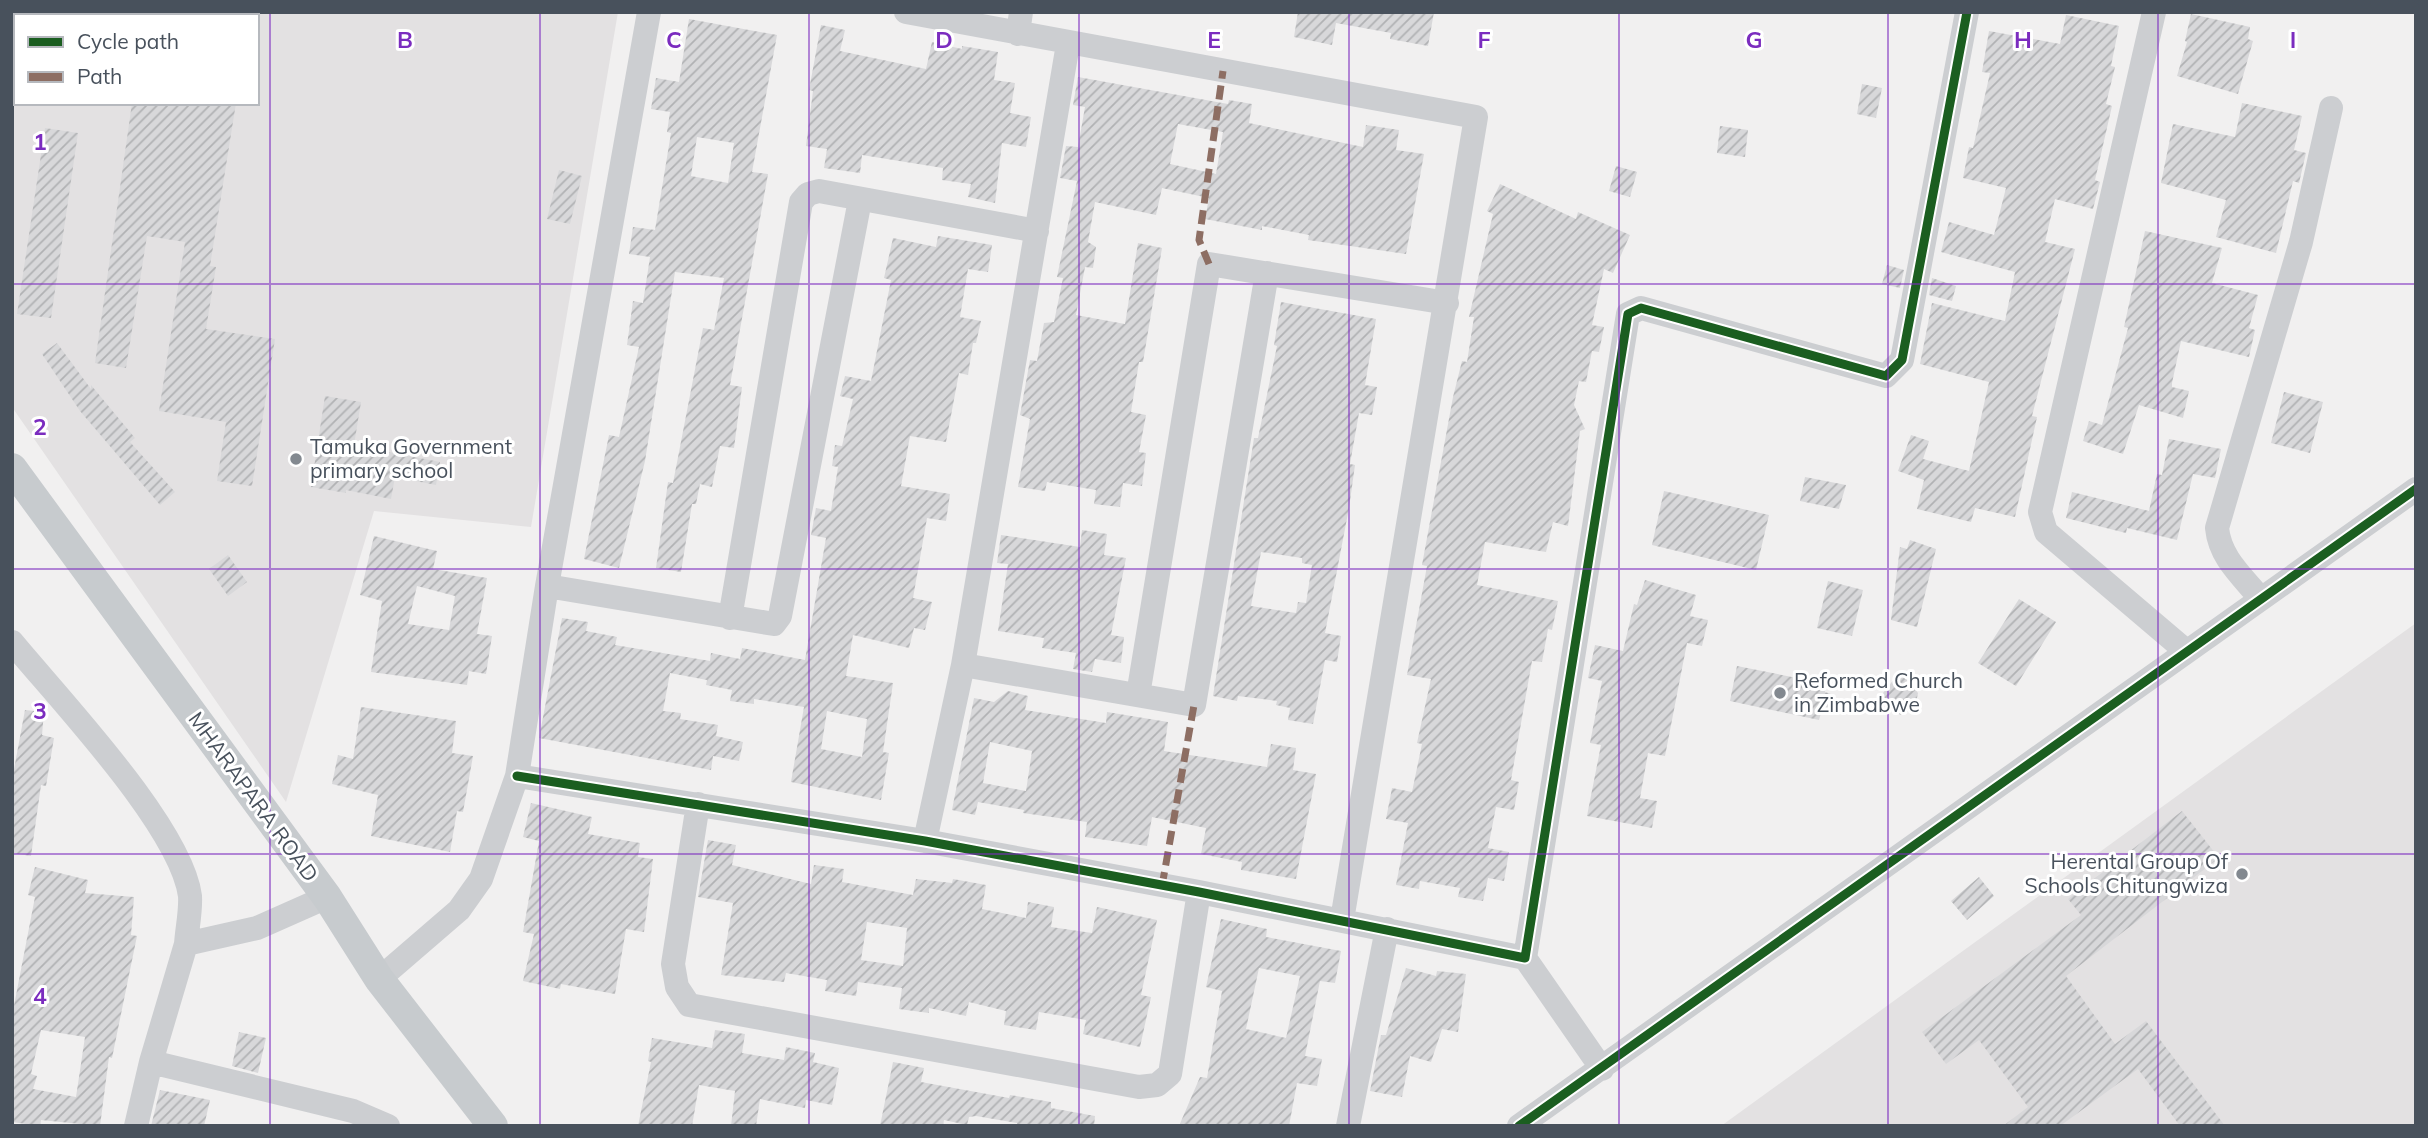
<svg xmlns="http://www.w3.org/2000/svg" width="2428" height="1138" viewBox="0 0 2428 1138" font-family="Mulish,sans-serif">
	<defs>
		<pattern id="building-hatch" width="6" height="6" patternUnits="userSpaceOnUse" patternTransform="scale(1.75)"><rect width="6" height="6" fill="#d8d8da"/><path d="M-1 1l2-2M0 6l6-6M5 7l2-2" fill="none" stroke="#b1b2b4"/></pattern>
	</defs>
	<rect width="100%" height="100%" fill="#f1f0f0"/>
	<path fill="#e3e1e2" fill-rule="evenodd" d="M12 12H618L531 527 374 511 286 802 12 407ZM16 16H257V103H16Z
		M2416 623V1126H1721Z"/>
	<path fill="url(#building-hatch)" fill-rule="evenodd" d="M1298 12H1434L1428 46 1390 39 1391 33 1336 23 1332 45 1294 37Z
		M2191 14 2250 27 2248 39 2253 41 2238 94 2177 76 2187 42 2185 41Z
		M2066 15 2119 26 2111 66 2115 67 2106 104 2112 106 2095 180 2100 182 2093 209 2055 199 2045 242 2075 249 2032 416 2037 417 2015 517 1975 508 1971 522 1917 509 1924 480 1898 471 1911 435 1929 441 1923 459 1969 471 1989 382 1920 364 1932 303 2005 321 2015 272 1941 252 1949 222 1994 235 2006 188 1963 178 1969 147 1973 148 1990 73 1982 72 1989 31 2060 44Z
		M689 19 777 35 752 172 768 174 730 385 742 387 734 448 720 446 712 487 700 484 696 504H692L681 572 656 568 668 482 673 483 703 328 714 330 724 278 675 272 645 461 619 568 584 559 609 435 619 437 639 347 627 345 633 301 643 303 650 257 629 254 633 227 655 230 671 133 667 132 670 112 651 109 656 78 679 82ZM697 137 734 143 728 183 691 176Z
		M821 25 845 30 840 51 926 69 932 42 962 49V46L998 52 994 80 1015 83 1010 113 1031 117 1026 147 1002 143 995 203 968 197 971 184 942 180 943 168 862 155 860 173 824 168 827 149 806 146 813 91 809 90Z
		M1078 77 1228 104 1229 100 1252 104 1249 123 1363 147 1366 125 1399 130 1396 150 1424 154 1406 254 1308 240 1309 235 1262 226V230L1205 219 1209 198 1162 188 1156 215 1095 202 1088 242 1096 247 1093 268 1085 267 1076 315 1125 324 1138 243 1162 248 1143 362H1139L1131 412 1146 415 1139 452 1146 453 1142 486 1123 483 1120 507 1094 504 1096 490 1047 482 1045 491 1018 487 1030 419 1020 415 1030 360 1037 361 1044 323 1054 322 1063 278 1057 277 1077 181 1060 178 1066 146 1078 147 1085 107 1073 105ZM1178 124 1223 132 1216 174 1170 164Z
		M1862 84 1882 88 1876 118 1857 114Z
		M132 103H236L210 266 216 267 206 329 275 339 252 486 217 481 226 422 159 411 185 242 147 236 126 368 95 363Z
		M2242 103 2302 116 2294 150 2306 153 2299 183 2293 181 2276 253 2216 237 2226 200 2161 183 2173 124 2235 137Z
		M1720 126 1748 130 1745 157 1717 153Z
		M45 128 78 133 51 318 17 314Z
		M1616 166 1637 172 1630 197 1609 191Z
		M559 170 582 176 570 224 547 219Z
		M1500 184 1576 219 1578 212 1630 235 1613 273 1604 269 1592 325 1604 327 1599 352 1592 351 1586 382 1579 381 1574 405 1585 429 1580 431 1568 526 1553 522 1546 552 1485 542 1477 585 1558 601 1552 630 1548 629 1542 662 1532 661 1511 780 1519 782 1514 810 1496 807 1488 848 1509 852 1504 881 1488 878 1483 901 1458 897 1460 888 1420 881 1419 889 1396 885 1408 823 1386 819 1392 788 1412 792 1422 744 1417 743 1431 679 1407 675 1427 566 1422 565 1453 397 1462 361 1467 362 1474 317H1469L1493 214 1487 211Z
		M2145 231 2222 248 2212 283 2258 295 2249 328 2255 330 2249 357 2181 341 2172 383V387L2189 391 2183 418 2139 405 2123 454 2083 441 2089 421 2102 425 2128 328 2124 327Z
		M938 236 992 245 988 272 968 269 960 317 981 321 976 343H973L968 375 959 373 946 442 910 436 901 486 950 494 946 521 927 518 913 598 932 602 925 630 914 628 909 648 853 635 846 676 893 683 883 752 889 753 881 800 791 782 804 707 754 699V704L730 701 732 690 706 685 707 680 670 673 663 711 681 713 680 719 718 725 716 736 743 742 739 761 713 756 711 770 539 738 562 618 588 622 586 631 617 637 615 645 710 661 711 653 740 659 742 648 805 660 826 538 811 535 816 508 831 511 838 467 832 466 835 445 842 446 853 399 840 396 845 376 871 381 891 280 884 278 893 238 936 247ZM827 711 867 719 862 757 821 749Z
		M1887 265 1904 270 1900 288 1882 284Z
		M1932 278 1956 286 1952 301 1929 295Z
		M1281 302 1376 319 1365 385 1377 387 1372 415 1359 413 1350 464 1355 465 1349 508 1325 633 1341 636 1337 662 1325 660 1313 724 1288 720 1290 708 1276 705 1277 701 1238 696 1237 701 1213 696 1254 438H1258L1277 346 1274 345ZM1261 552 1302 558V563L1312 565 1306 603 1298 602 1296 613 1251 606Z
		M57 343 91 389V385L135 438 130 442 175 492 160 505 80 411 42 354Z
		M2284 392 2323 402 2310 453 2271 443Z
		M325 396 361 402 354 445 440 462 436 485 395 477 391 499 346 490V493L311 487Z
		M2169 439 2221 449 2215 478 2193 474 2177 540 2127 528 2126 533 2066 518 2072 492 2149 511 2157 474 2162 475Z
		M1805 477 1846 485 1839 509 1800 501Z
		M1664 491 1769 515 1756 570 1652 545Z
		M1082 530 1107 534 1104 555 1126 558 1111 635 1124 637 1121 663 1095 659 1092 672 1073 669 1076 653 1042 648 1044 638 998 631 1008 564 997 563 1001 535 1080 547Z
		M374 536 437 551 433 569 487 578 477 634 492 636 486 674 469 671 467 685 371 672 382 601 360 595ZM417 586 455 596 449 630 408 624Z
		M1910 540 1936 549 1917 627 1891 620 1900 547 1907 549Z
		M228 555 247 582 228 596 209 569Z
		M1645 580 1696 595 1690 616 1708 620 1702 646 1687 643 1665 756 1648 753 1640 798 1657 801 1652 828 1587 816 1601 745 1590 743 1602 681 1588 678 1595 645 1623 651 1634 604 1637 605Z
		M1828 581 1863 590 1852 636 1817 628Z
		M2019 599 2056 622 2016 686 1978 663Z
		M1737 666 1827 684 1825 692 1831 694 1827 714 1821 713 1819 720 1730 701Z
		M1901 671 1918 693 1915 708 1901 715 1887 708 1883 693Z
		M1008 691 1028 696 1025 710 1106 723 1107 712 1168 722 1164 751 1267 767 1271 744 1296 748 1293 770 1316 774 1296 879 1241 870 1242 862 1201 854 1206 828 1152 817 1147 846 1085 837 1087 822 1023 813 1024 810 978 802 975 815 952 810 974 698 994 702ZM990 742 1032 751 1026 791 983 783Z
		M361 707 456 721 452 753 473 756 463 812 457 811 450 852 371 836 378 795 332 784 338 755 353 759Z
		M25 710 44 712 42 735 54 738 46 786 41 785 31 856 12 853V780Z
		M531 803 592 817 588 834 640 843 638 857 653 859 644 932 626 929 615 994 561 984 560 989 523 981 534 934 523 932 539 841 523 837Z
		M2182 811 2219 858 2066 976 2115 1044 2146 1021 2225 1126H2180L2138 1069 2060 1126H2003L2028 1107 1979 1040 1946 1064 1922 1032 2081 915 2068 899Z
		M708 840 736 845 732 865 811 884 814 865 844 869 842 882 913 895 916 879 952 883 953 879 986 885 982 909 1026 918 1028 902 1054 907 1051 927 1092 933 1097 907 1157 920 1141 995 1151 997 1140 1047 1083 1034 1086 1020 1039 1012 1036 1030 1004 1025 1006 1011 969 1002 966 1016 929 1008V1013L899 1009 902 988 858 982 856 996 825 991 827 980 786 973 784 982 721 975 733 903 698 897ZM867 922 907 928 903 966 861 960Z
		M35 867 88 880 85 893 134 897 131 935 137 936 112 1058 109 1057 100 1126 41 1120 40 1126 12 1122V1016L35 897 28 895ZM41 1030 85 1037 76 1097 33 1089 37 1076 31 1074Z
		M1979 877 1994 896 1967 920 1951 901Z
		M1221 919 1267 929 1266 937 1341 951 1335 983 1320 981 1305 1056 1322 1059 1317 1086 1297 1083 1289 1126H1179L1200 1077 1207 1078 1222 991 1206 987ZM1259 968 1300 976 1286 1038 1246 1029Z
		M1406 968 1436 976 1437 971 1466 974 1458 1032 1442 1029 1431 1062 1410 1056 1402 1097 1370 1091 1381 1035H1386Z
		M715 1030 745 1034 742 1053 784 1060 786 1047 815 1053 813 1062 839 1068 832 1105 806 1100 805 1108 760 1099 756 1126H731L735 1091 699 1085 692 1126H638L651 1062 648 1061 652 1038 712 1048Z
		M239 1032 266 1038 258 1073 232 1066Z
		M893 1062 924 1068 921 1082 1009 1098 1010 1095 1051 1102V1108L1095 1116 1094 1126H1017V1123L976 1116 969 1117 967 1125 944 1120 943 1126H880Z
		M160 1090 210 1100 204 1126H151Z"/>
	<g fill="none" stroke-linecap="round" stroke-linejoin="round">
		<path stroke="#ccced1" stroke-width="24" d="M906 12 1476 117 1342 920
			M2154 12 2040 512 2046 532 2186 651
			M1018 34 1021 12
			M547 586 774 624 780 616 860 200
			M2260 598C2242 576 2220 558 2217 528L2301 242 2331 108
			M730 618 801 202 808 194 819 191 1037 231
			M12 642C59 699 181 827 190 896 191 911 187 929 186 944
			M963 665 1194 705 1267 273
			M1138 695 1209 264 1447 303
			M517 776 925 841 1199 892 1525 958 1628 314 1641 308 1886 376 1902 360 1967 12
			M698 804 673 964 677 987 689 1005 1139 1087 1157 1085 1170 1074 1199 892
			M925 841 963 665 1068 44
			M1525 958 1602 1069
			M379 979 459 910 481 879 517 776 547 586 649 12
			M151 1062 353 1111 388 1126
			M136 1126 151 1062 186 944 257 928 327 897
			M1348 1126 1387 929
			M1519 1126 2416 489"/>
		<path stroke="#c7cbce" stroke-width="30" d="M12 468 327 897 379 979 493 1126"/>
		<path stroke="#8d6e63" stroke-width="7" stroke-dasharray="14 7" stroke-linecap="butt" d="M1209 264 1199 240 1223 71
			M1162 886 1194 705"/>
		<g stroke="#fff" stroke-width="13">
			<path id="cycleway" d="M517 776 925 841 1199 892 1525 958 1628 314 1641 308 1886 376 1902 360 1967 12
				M1519 1126 2416 489"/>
		</g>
		<use href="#cycleway" stroke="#1b5e20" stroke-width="9"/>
	</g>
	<path fill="none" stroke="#7b2cbf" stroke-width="2" stroke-opacity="0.55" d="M270 12V1126M540 12V1126M809 12V1126M1079 12V1126M1349 12V1126M1619 12V1126M1888 12V1126M2158 12V1126M12 284H2416M12 569H2416M12 854H2416"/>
	<g fill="#838990" stroke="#fff" stroke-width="2.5">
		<circle cx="296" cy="459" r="7"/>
		<circle cx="1780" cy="693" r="7"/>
		<circle cx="2242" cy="874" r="7"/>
	</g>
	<g text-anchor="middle" stroke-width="6" stroke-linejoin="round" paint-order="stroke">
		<g font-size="21" fill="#48515c" stroke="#fff" text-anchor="start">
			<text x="310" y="454">Tamuka Government<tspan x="310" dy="24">primary school</tspan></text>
			<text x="1794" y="688">Reformed Church<tspan x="1794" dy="24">in Zimbabwe</tspan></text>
			<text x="2228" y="869" text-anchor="end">Herental Group Of<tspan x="2228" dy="24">Schools Chitungwiza</tspan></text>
		</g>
		<g font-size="21" fill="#48515c" stroke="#fff">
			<text transform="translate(253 797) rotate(54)" y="7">MHARAPARA ROAD</text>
		</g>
	</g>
	<g font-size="23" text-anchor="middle" font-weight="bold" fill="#7b2cbf" stroke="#fff" stroke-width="6" stroke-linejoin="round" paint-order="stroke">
		<text x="405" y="48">B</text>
		<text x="674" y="48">C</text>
		<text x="944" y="48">D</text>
		<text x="1214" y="48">E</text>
		<text x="1484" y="48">F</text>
		<text x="1754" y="48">G</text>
		<text x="2023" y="48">H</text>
		<text x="2293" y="48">I</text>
		<text x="40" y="150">1</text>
		<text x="40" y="435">2</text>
		<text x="40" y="719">3</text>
		<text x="40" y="1004">4</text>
	</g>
	<rect width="2428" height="1138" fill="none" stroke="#48515c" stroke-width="28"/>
	<rect x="14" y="14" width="245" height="91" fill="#ffffff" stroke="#b6b9be" stroke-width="2"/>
	<rect x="28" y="37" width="35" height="10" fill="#1b5e20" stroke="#b6b9be" stroke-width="2"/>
	<text x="77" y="49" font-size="21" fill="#48515c">Cycle path</text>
	<rect x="28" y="72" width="35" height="10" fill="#8d6e63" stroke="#b6b9be" stroke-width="2"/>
	<text x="77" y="84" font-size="21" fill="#48515c">Path</text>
</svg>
